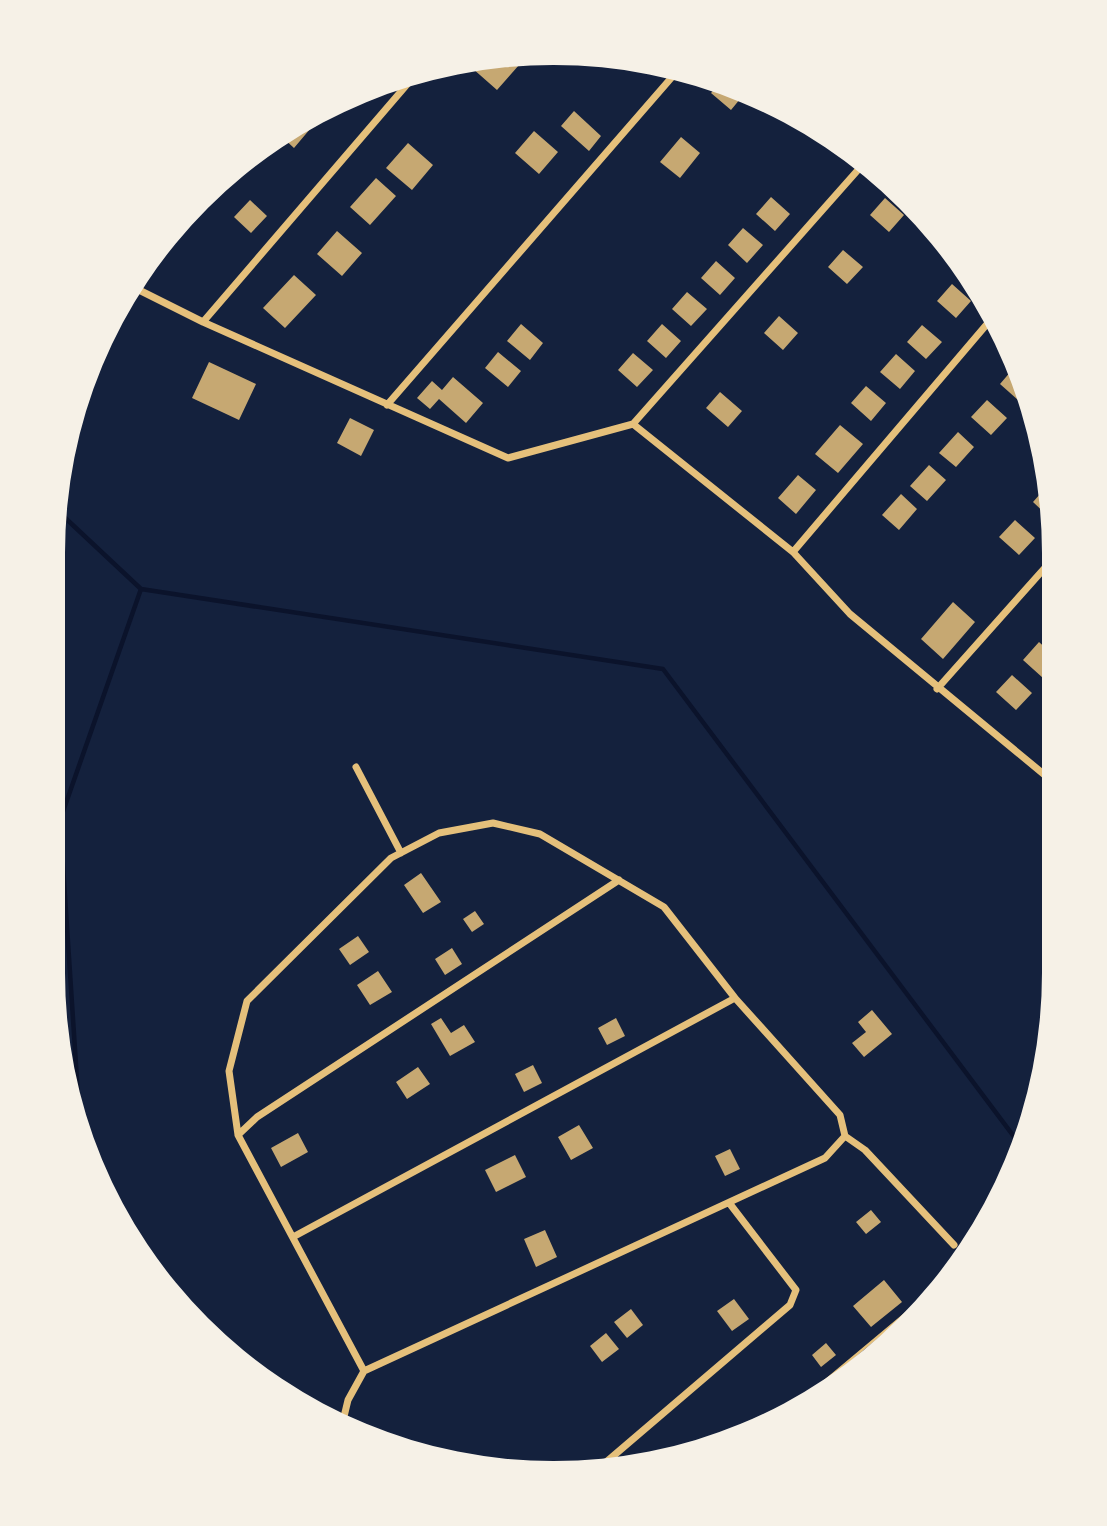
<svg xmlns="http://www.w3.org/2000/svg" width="1107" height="1526" viewBox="0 0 1107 1526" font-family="'Noto Sans',sans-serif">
	<rect width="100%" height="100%" fill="#14213d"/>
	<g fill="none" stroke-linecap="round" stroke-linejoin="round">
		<path stroke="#0b132b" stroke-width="4.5" d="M61 514 141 589 663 669 1021 1146
			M80 1126 60 820 141 589"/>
	</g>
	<path fill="#c6a872" d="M509 56 519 65 497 90 472 68 480 59Z
		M720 83 745 93 731 110 711 93Z
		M574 111 601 136 589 151 561 126Z
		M310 117 316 122 294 148 281 136Z
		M534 131 558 152 539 174 515 153Z
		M824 135 846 148 840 156 820 138Z
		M681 137 700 153 680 178 660 162Z
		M408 143 433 165 412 190 386 168Z
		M376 178 396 196 370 225 350 207Z
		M771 197 790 214 775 231 756 214Z
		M885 198 904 215 889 232 870 215Z
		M250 200 267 216 251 233 234 217Z
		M743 228 763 245 747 263 728 245Z
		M337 231 362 253 342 276 317 254Z
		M843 250 863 267 847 284 828 267Z
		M716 261 735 278 720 295 701 278Z
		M294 275 316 295 285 328 263 308Z
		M952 284 971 301 956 318 937 301Z
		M687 292 707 309 691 326 672 309Z
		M779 316 798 333 783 350 764 333Z
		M521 324 543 343 530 360 507 341Z
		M662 324 681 341 666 358 647 341Z
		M922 325 942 342 926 359 907 342Z
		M498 352 521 371 508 387 485 368Z
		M633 353 653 370 637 387 618 370Z
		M896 354 915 371 900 389 880 372Z
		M209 362 256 384 239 420 192 398Z
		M1012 370 1015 373 1026 407 1000 384Z
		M453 377 483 403 466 423 439 399 430 409 417 398 432 381 442 390Z
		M866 386 886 403 871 421 851 403Z
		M720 392 742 411 728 427 706 408Z
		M987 400 1007 418 991 435 971 417Z
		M350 418 374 430 361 456 337 443Z
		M840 425 863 444 838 473 815 454Z
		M958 432 974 447 956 467 939 453Z
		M929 465 946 480 927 501 910 486Z
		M798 475 816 490 796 514 778 498Z
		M1048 485 1050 488V518L1033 502Z
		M901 494 917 509 899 530 882 515Z
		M1015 520 1035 538 1019 555 999 537Z
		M953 602 975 622 943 659 921 639Z
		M1039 642 1051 653V669L1043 678 1023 660Z
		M1012 675 1032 693 1016 710 996 692Z
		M421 873 441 902 423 913 404 885Z
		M475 911 484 924 472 932 463 919Z
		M358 936 369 952 350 965 339 949Z
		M452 948 462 964 445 975 435 959Z
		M378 971 392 992 370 1005 357 985Z
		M872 1010 892 1034 864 1057 852 1043 866 1032 858 1022Z
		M441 1018 451 1033 464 1025 475 1042 450 1056 431 1024Z
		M616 1018 625 1036 607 1045 598 1028Z
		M533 1065 542 1083 524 1092 515 1074Z
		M418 1067 430 1084 407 1099 396 1082Z
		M579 1125 593 1148 571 1160 558 1137Z
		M298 1133 308 1152 281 1167 271 1148Z
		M730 1149 740 1169 725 1176 715 1156Z
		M515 1155 526 1177 496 1192 485 1170Z
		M871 1210 881 1222 866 1234 856 1222Z
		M545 1230 557 1257 536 1267 524 1239Z
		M884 1280 902 1302 871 1327 853 1306Z
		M734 1299 749 1319 732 1331 717 1311Z
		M631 1309 643 1325 627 1338 614 1322Z
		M606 1333 619 1349 602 1362 590 1346Z
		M826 1343 836 1355 821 1367 812 1355Z"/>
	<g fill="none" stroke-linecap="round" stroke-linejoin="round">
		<path stroke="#e5c07b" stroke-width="2.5" d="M955 1255 956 1269
			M802 1400 954 1273"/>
		<path stroke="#e5c07b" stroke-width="7" d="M133 287 203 322 508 458 633 424
			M203 322 416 74
			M387 405 679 69
			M633 424 793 552 850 614 1052 781
			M633 424 865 162
			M793 552 993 317
			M937 689 1051 561
			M356 767 401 853
			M238 1135 229 1071 247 1001 391 858 439 833 493 823 540 834 664 907 735 998 840 1115 845 1136 825 1158 364 1371
			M845 1136 865 1150 954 1245
			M293 1237 735 998
			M342 1425 348 1400 364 1371 238 1135 257 1117 619 880
			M598 1469 790 1305 796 1290 730 1204"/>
	</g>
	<path d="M0 0H1107V1526H0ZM553 65H554A488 488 0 0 1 1042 553V973A488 488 0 0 1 554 1461H553A488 488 0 0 1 65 973V553A488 488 0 0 1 553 65Z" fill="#f6f1e7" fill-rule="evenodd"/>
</svg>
